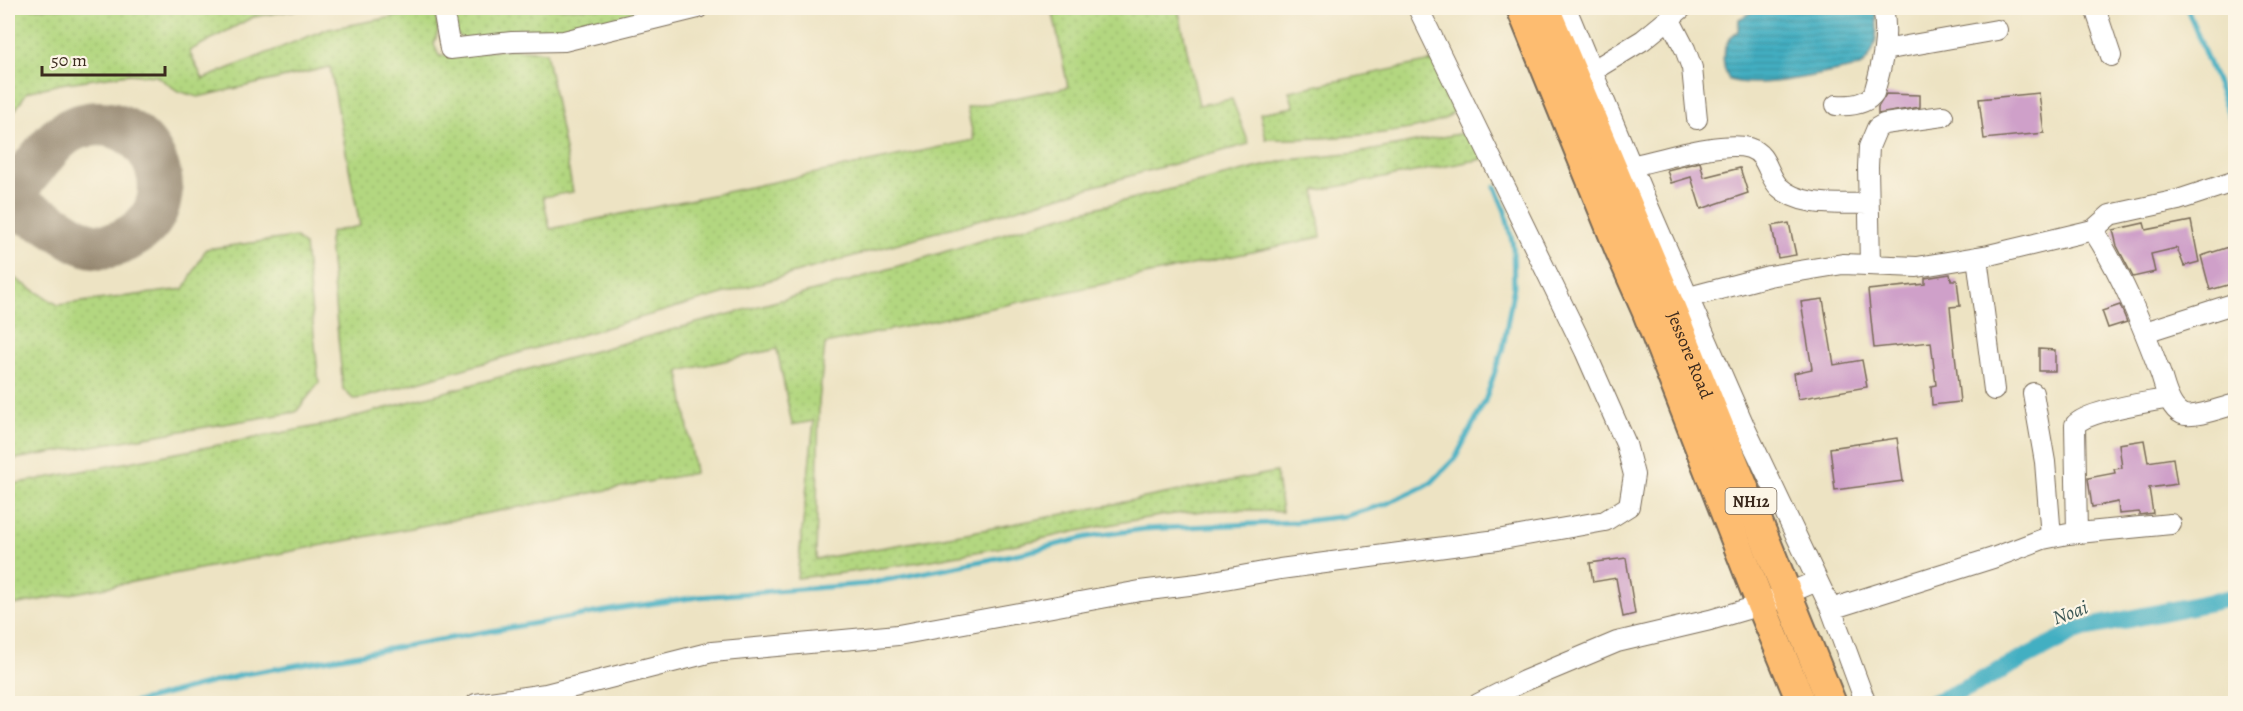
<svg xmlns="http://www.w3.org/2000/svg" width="2243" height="711" viewBox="0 0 2243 711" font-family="Alegreya,serif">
	<defs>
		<pattern id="grass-dots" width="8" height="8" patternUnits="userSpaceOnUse" patternTransform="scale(1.5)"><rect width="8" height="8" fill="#b3d780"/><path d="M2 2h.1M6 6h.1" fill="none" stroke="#9bb96e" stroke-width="1.8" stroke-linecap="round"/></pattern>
		<pattern id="water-rules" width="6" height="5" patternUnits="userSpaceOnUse" patternTransform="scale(1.5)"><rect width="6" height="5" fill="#43afc2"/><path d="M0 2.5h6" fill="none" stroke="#398f9d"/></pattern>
	</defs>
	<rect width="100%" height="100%" fill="#fcf5e5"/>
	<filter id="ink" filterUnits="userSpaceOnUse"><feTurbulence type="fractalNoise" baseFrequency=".0167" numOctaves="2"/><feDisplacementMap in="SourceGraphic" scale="12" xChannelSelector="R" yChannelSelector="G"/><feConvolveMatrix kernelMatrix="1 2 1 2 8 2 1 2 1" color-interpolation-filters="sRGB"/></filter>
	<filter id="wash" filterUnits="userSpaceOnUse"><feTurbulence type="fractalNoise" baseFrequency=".008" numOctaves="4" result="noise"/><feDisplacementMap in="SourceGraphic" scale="24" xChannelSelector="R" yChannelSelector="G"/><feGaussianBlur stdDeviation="1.35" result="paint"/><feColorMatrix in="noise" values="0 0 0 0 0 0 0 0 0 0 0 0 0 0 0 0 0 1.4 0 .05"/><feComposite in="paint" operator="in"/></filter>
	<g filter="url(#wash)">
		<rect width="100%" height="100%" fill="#ede3c3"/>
		<path fill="url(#grass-dots)" stroke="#77804f" stroke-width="1.5" d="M8 8H307L253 17 189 51 203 79 324 30 435 9 438 31 434 44 439 56 510 49 546 52 573 192 543 197 550 229 974 140 967 108 1068 87 1052 8H1178L1199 105 1232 99 1249 144 1147 171 363 398 353 399 343 389 329 241 331 232 360 226 330 67 198 97 178 91 156 76 128 74 60 84 27 92 8 121Z
			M459 8H661L549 36 465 40 455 33 452 15Z
			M1441 59C1447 74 1461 95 1453 111 1442 136 1295 140 1266 139L1260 113 1294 107 1289 91Z
			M1468 132 1488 158 1315 191 1321 237 825 344 819 402 816 559 972 532 1276 472 1282 512C1182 501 1080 533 981 551 920 563 859 572 797 578L814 421 792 425 777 349 679 371 695 473 8 606V485L328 424 836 285 1055 218 1288 160 1358 153Z
			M295 237 305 246 319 383 296 412 8 460V276H11L58 305 184 289 206 249Z"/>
		<path fill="url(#water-rules)" stroke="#3f6c70" stroke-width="1.5" d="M1755 8H1875C1879 29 1878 52 1860 67 1825 72 1763 90 1729 80 1720 63 1721 42 1738 31L1739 19 1752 12Z"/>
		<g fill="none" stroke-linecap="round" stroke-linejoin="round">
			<path stroke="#43afc2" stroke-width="5" d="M2187 8 2236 132
				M129 704 245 674 622 608 698 597 866 584 1027 552 1087 537 1144 529 1296 522 1346 516 1386 504 1431 483 1456 457 1485 401 1503 348 1514 286 1513 246 1505 211 1495 187"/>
			<path stroke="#43afc2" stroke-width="18" d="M1931 704 1963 690 2080 629 2236 597"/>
			<path stroke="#948670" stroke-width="45" d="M8 192C35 175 49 134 81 126 149 108 190 199 134 235 125 241 114 246 104 246 82 248 64 230 46 221 34 215 21 210 8 207"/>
		</g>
		<g id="blocks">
			<path fill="#cfa0c9" d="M2039 93 2044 133 1984 139 1979 99Z
				M1886 94 1920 95V107L1878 114V107Z
				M1700 162 1704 177 1740 168 1748 193 1701 209 1691 177 1671 183 1667 170Z
				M2191 221 2199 262 2184 266 2177 248 2151 254 2155 272 2133 277 2117 246 2113 230 2144 223 2146 230Z
				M1789 223 1796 255 1778 258 1772 226Z
				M2235 245V283L2210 290 2201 256Z
				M1950 274 1951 280H1957L1960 306 1950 307 1960 402 1932 405 1931 386 1936 385 1931 342 1874 348 1868 290 1925 284V278Z
				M1823 299 1834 365 1862 360 1867 387 1798 399 1794 373 1812 369 1801 302Z
				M2120 305 2127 322 2108 328 2102 311Z
				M2039 349 2055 350V371H2039Z
				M1897 438 1903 481 1835 490 1830 448Z
				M2144 440 2148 462 2173 458 2177 484 2149 488 2153 513 2139 515V512L2119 514 2118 502 2092 507 2088 478 2115 473 2114 469 2122 468 2119 444Z
				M1626 558 1635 614 1623 617 1616 578 1593 582 1590 563Z"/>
		</g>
	</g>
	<g filter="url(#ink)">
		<use href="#blocks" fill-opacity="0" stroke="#796b58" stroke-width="1.5"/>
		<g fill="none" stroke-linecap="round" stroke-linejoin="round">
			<g stroke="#796b58" stroke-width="22">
				<path id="minor" d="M443 8 450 49 512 42 564 41 698 8
					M1566 8 1643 194 1746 430 1831 609 1866 704
					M2095 8 2111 56
					M1669 18 1685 49 1692 68 1697 119
					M1884 50 1997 30
					M1583 79 1592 71 1643 40 1682 8
					M1836 105C1850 106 1866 105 1874 93 1882 65 1889 37 1883 8
					M1631 166C1660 160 1722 140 1749 148 1768 154 1767 175 1779 187 1801 208 1841 203 1868 204
					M2093 230C2122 275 2142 324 2161 375 2165 387 2169 408 2182 414 2192 419 2224 407 2236 404
					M1977 257 1994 390
					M1870 265 1868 167 1869 147 1877 128 1884 124 1943 116
					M1678 300 1769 276 1843 264 1917 267 1989 255 2093 230 2110 215 2178 200 2236 181
					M2145 332 2236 303
					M2033 393 2045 462 2051 537
					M2077 533 2075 425C2088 410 2147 403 2169 398
					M1831 609 1993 558 2043 539 2068 534 2171 524
					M476 704 546 694 712 652 898 635 1140 591 1197 584 1280 569 1497 540 1605 521 1629 506 1634 475 1626 444 1585 351 1418 8
					M1478 704 1524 681 1617 642 1710 620 1761 605 1817 581"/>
			</g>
			<g stroke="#796b58" stroke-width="32">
				<g id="highway">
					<path d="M1521 8 1619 249 1646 310 1761 605 1802 704"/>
					<path id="s1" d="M1545 8 1669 303 1832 704"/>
				</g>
			</g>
			<use href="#minor" stroke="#fff" stroke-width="20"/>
			<use href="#highway" stroke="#fdbc70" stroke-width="28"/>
		</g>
	</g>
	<g text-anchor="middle" stroke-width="4.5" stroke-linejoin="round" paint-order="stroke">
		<rect fill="#fcf5e5" stroke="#75675a" stroke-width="1.5" x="1725.5" y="488" width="51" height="26" rx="4.5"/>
		<g font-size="16" font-weight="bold" fill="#3b2a1e">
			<text x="1751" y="507">NH12</text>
		</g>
		<g font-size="18" fill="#3b2a1e" stroke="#fcf5e5">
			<text dy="6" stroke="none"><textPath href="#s1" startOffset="376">Jessore Road</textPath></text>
		</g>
		<g font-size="20" font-style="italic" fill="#3e5957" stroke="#fcf5e5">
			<text transform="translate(2070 612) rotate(-20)" y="7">Noai</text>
		</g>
	</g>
	<rect width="2243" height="711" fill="none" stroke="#fcf5e5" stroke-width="30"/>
	<path d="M42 66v9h123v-9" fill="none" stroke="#3b2a1e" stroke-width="3"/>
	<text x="51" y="66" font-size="18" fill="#3b2a1e" stroke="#fcf5e5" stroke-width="4.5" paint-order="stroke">50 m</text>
</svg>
